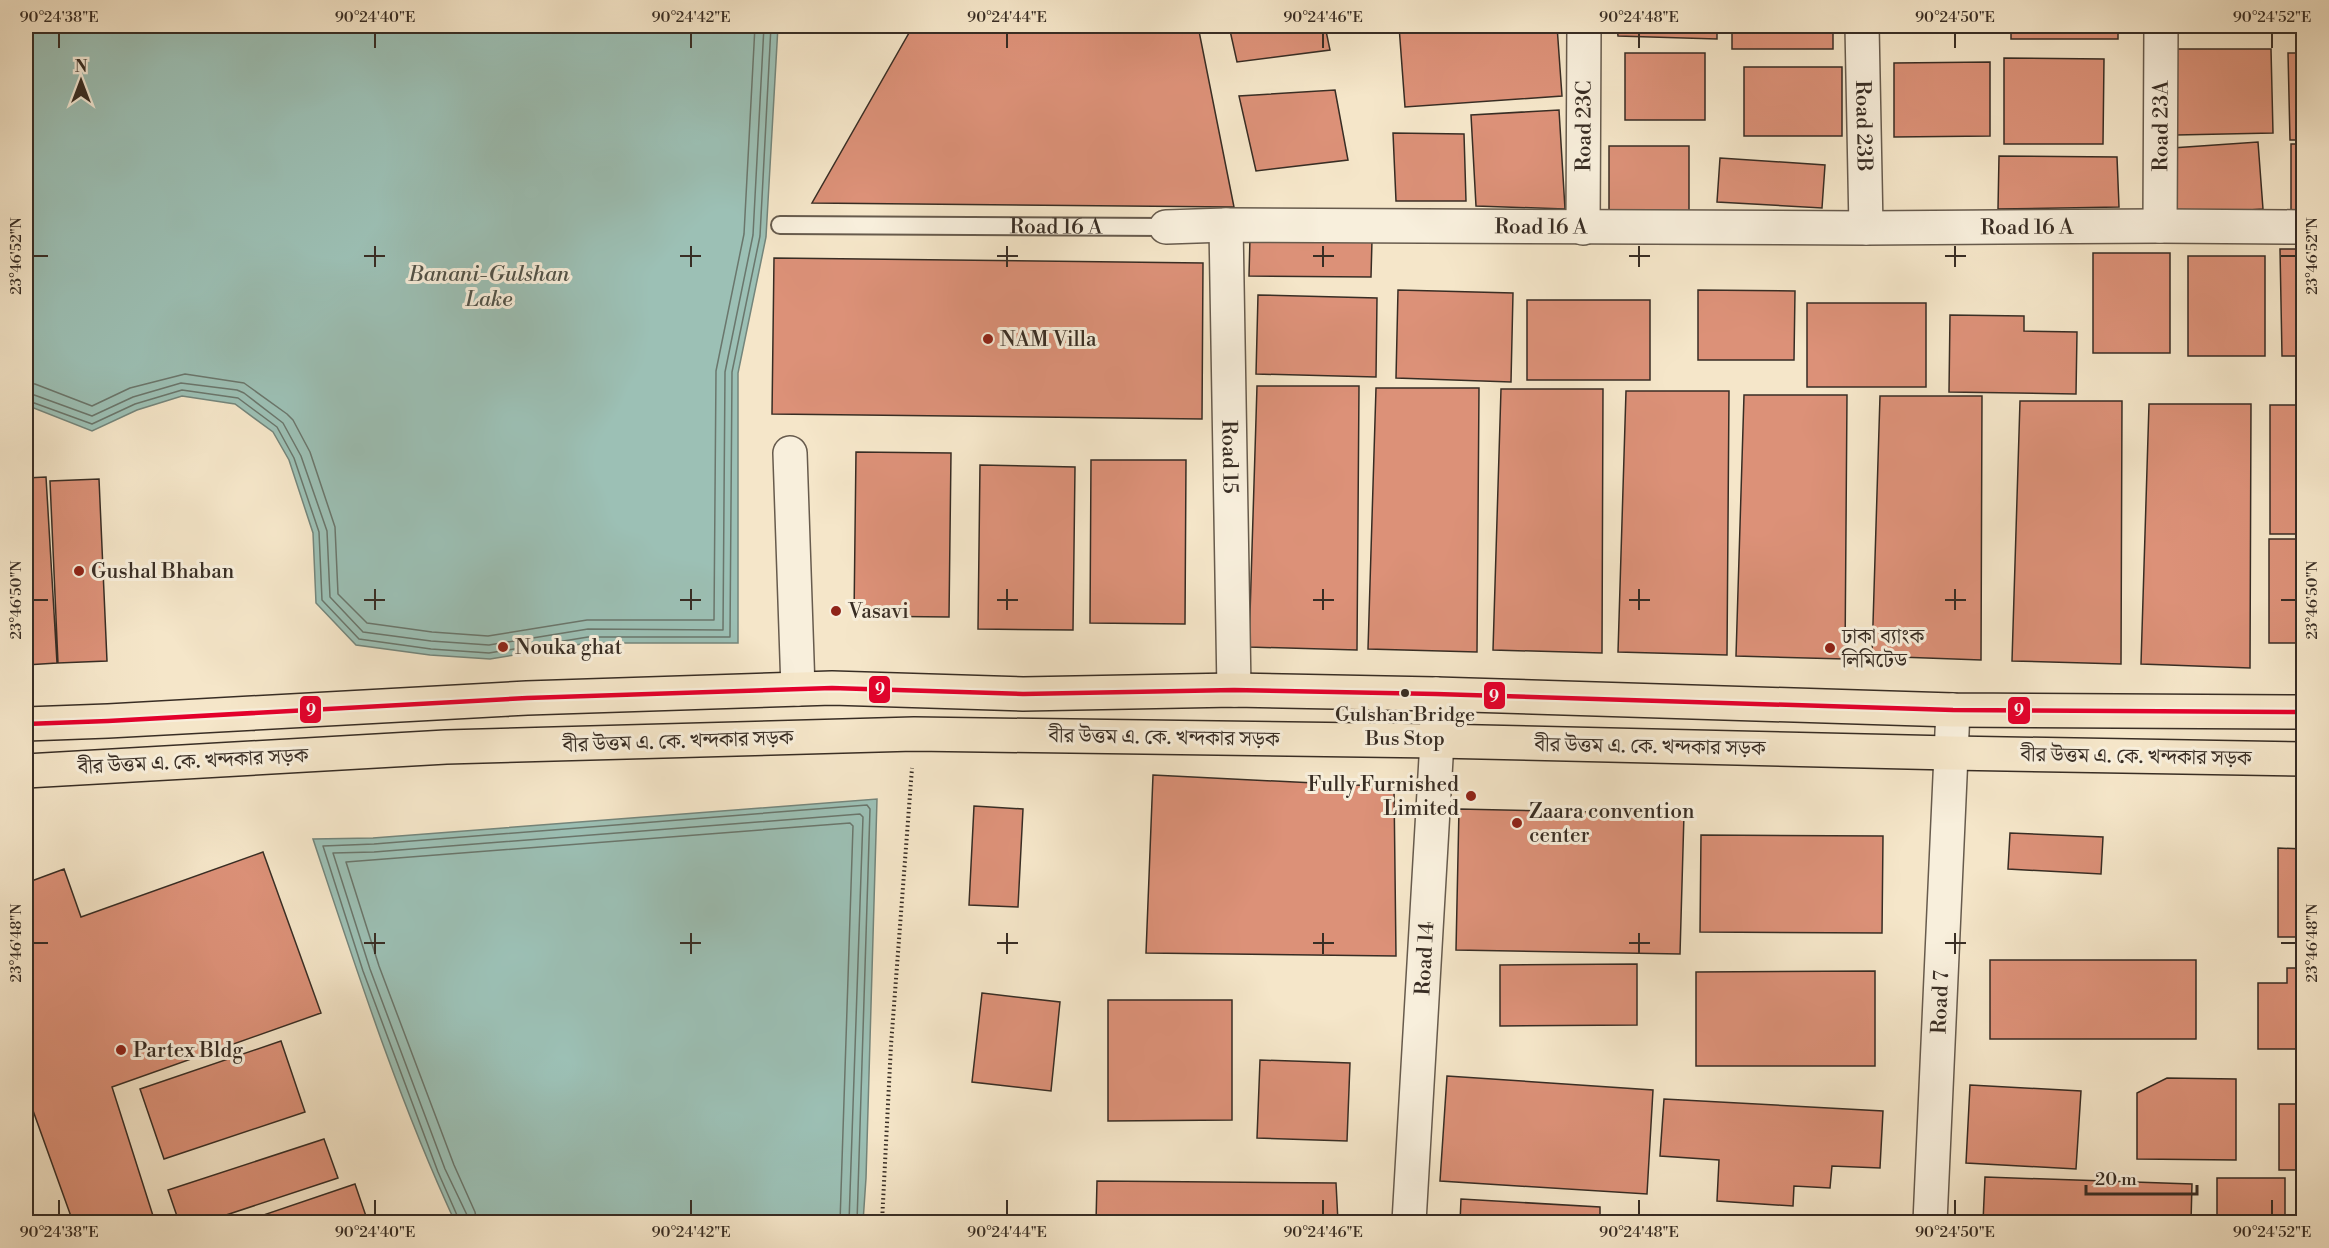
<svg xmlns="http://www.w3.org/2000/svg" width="2329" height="1248" viewBox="0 0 2329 1248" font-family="'Libre Bodoni','Noto Serif Bengali',serif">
	<rect width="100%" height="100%" fill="#f5e6c9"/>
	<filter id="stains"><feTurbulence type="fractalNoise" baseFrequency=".00333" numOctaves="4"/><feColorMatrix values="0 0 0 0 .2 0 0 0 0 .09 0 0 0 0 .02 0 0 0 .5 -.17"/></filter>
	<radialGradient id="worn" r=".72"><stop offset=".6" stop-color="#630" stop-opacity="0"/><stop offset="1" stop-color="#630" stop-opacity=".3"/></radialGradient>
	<path fill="#9cc0b5" stroke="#74857b" stroke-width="1.5" d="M26 26H778L766 237 738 373V643H588L490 659 430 655 356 645 316 603 313 533 289 460 273 432 235 404 182 396 137 410 92 431 26 405Z
		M877 799 866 1178 863 1222H455C398 1099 356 968 313 839L373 838Z"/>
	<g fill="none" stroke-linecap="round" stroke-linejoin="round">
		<path stroke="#6a766c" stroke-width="1.5" d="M26 383 35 384 92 406 130 388 185 374 244 383 287 414 293 420 310 452 335 527 338 594 367 623 432 632 488 636 587 620H714L716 371 744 234 755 26
			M26 392 92 416 133 397 181 383 237 390 244 393 283 423 301 456 327 531 330 597 363 632 431 641 489 645 588 629 723 630 725 372 753 235 764 26
			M26 400 92 424 135 404 182 390 238 398 277 427 294 458 319 532 322 600 359 639 431 649 489 653 588 637H730L732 372 760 236 771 26
			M460 1222 438 1172 363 971 323 846 374 844 867 805 870 809 857 1222
			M468 1222 467 1215 445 1169 370 969 333 853 374 852 860 814 863 817 849 1222
			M477 1222 475 1212 454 1165 379 966 346 862 850 823 853 826 840 1222"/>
	</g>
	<path fill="#dc9178" stroke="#382d24" stroke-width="1.5" d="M913 26H1198L1234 207 812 203Z
		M1229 26H1325L1330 50 1237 62Z
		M1399 26H1557L1562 96 1405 107Z
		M1617 26H1717V39L1618 36Z
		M1732 26H1833V49H1732Z
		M2011 26H2118V39H2011Z
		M2296 26H2304V39H2296Z
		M2175 49H2271L2273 133 2176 135Z
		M1625 53H1705V120H1625Z
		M2288 53H2304V140H2290Z
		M2004 58 2104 59 2103 144H2004Z
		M1990 62V136L1894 137V63Z
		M1744 67H1842V136H1744Z
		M1335 90 1348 160 1256 171 1239 96Z
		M1559 110 1565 209 1476 206 1471 115Z
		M1393 133 1464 134 1466 201H1396Z
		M2258 142 2263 209 2177 215 2172 148Z
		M2291 144H2304V211H2291Z
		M1609 146H1689V213H1609Z
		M1999 156 2117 157 2119 207 1998 209Z
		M1720 158 1825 165 1822 208 1717 202Z
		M1250 238 1372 240 1371 277 1249 276Z
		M2280 249H2304V356H2282Z
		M2093 253H2170V353H2093Z
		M2188 256H2265V356H2188Z
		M774 258 1203 263 1202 419 772 414Z
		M1398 290 1513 293 1511 382 1396 378Z
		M1698 290 1795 291 1794 360H1698Z
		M1258 295 1377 298 1376 377 1256 374Z
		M1527 300H1650V380H1527Z
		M1807 303H1926V387H1807Z
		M1950 315 2024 316V331L2077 332 2076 394 1949 392Z
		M1257 386H1359L1357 650 1249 647Z
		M1376 388H1479L1477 652 1368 649Z
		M1501 389H1603L1602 653 1493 650Z
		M1626 391H1729L1727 655 1618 652Z
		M1744 395H1847L1845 659 1736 656Z
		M1880 396H1982L1981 660 1872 656Z
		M2020 401H2122L2121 664 2012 661Z
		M2149 404H2251L2250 668 2141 664Z
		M2270 405H2304V534H2270Z
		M856 452 951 453 949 617 854 616Z
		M1091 460H1186L1185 624 1090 623Z
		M980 465 1075 467 1073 630 978 629Z
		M46 477 57 663 26 665V478Z
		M99 479 107 661 58 663 50 481Z
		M2269 539H2304V643H2269Z
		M1153 775 1394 787 1396 956 1146 953Z
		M974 806 1023 809 1018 907 969 905Z
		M1459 809 1684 814 1680 954 1456 950Z
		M2010 833 2103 837 2101 874 2008 869Z
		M1701 835 1883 836 1882 933 1700 932Z
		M2278 848 2304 849V937H2278Z
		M263 852 321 1013 112 1087 155 1222H73L26 1091V883L64 869 81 917Z
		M1990 960H2196V1039H1990Z
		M1637 964V1025L1500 1026V965Z
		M2287 968H2304V1049H2258V983H2287Z
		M1875 971V1066H1696V972Z
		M982 993 1060 1002 1051 1091 972 1082Z
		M1108 1000H1232V1120L1108 1121Z
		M281 1041 305 1112 164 1159 140 1089Z
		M1260 1060 1350 1063 1347 1141 1257 1138Z
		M1447 1076 1653 1090 1647 1194 1440 1181Z
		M2167 1078 2236 1079V1160L2137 1159V1093Z
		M1970 1085 2081 1091 2076 1169 1966 1163Z
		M1664 1099 1883 1111 1880 1168 1832 1166 1830 1188 1794 1186 1793 1206 1717 1201 1719 1160 1660 1156Z
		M2279 1104H2304V1170H2279Z
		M324 1139 338 1178 205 1222H179L168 1190Z
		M1985 1177 2192 1184 2191 1222H1983Z
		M2217 1178H2285V1222H2217Z
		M1097 1181 1336 1183 1338 1222H1096Z
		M355 1184 368 1222H243Z
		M1461 1199 1600 1207V1222H1460Z
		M1665 1215 1787 1222H1664Z"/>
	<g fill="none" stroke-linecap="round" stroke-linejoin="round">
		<g stroke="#675b4d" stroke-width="20">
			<g id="lane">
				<path id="s1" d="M780 225 1166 227"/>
			</g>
		</g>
		<g stroke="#675b4d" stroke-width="36">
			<g id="street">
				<path id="s2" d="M1862 26 1866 228"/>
				<path id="s3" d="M1226 225 1234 690"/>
				<path id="s4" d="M2160 226 2161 26"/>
				<path id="s5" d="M1166 227 1226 225 1866 228 2160 226 2304 227"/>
				<path id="s6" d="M1583 228 1584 26"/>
				<path d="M790 453 798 689"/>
				<path id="s7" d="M1409 1222 1437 741 1436 694"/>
				<path id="s8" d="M1930 1222 1953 710"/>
			</g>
		</g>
		<g stroke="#382d24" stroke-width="36">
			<path id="primary" d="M26 724 108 721 527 698 832 688 1023 694 1234 690 1436 694 1953 710 2304 712
				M26 771 446 747 914 734 1437 741 1951 753 2304 759"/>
		</g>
		<path stroke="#382d24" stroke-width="4" stroke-dasharray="1.5 3" stroke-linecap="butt" d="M882 1222 891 1045 912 768"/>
		<use href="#lane" stroke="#f8efdc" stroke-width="16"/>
		<use href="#street" stroke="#f8efdc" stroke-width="33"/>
		<use href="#primary" stroke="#f5e6c9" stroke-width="33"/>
		<g stroke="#f8efdc" stroke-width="9">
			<path id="bus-1" d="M26 724 108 721 527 698 832 688 1023 694 1234 690 1436 694 1953 710 2304 712"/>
		</g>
		<use href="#bus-1" stroke="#e4002b" stroke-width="4.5"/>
	</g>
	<path fill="none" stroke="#382d24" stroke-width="2" d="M59 33V48M375 33V48M691 33V48M1007 33V48M1323 33V48M1639 33V48M1955 33V48M2272 33V48M375 246V267M691 246V267M1007 246V267M1323 246V267M1639 246V267M1955 246V267M33 256H48M364 256H385M680 256H701M997 256H1018M1313 256H1334M1629 256H1650M1945 256H1966M2281 256H2296M375 589V610M691 589V610M1007 589V610M1323 589V610M1639 589V610M1955 589V610M33 600H48M364 600H385M680 600H701M997 600H1018M1313 600H1334M1629 600H1650M1945 600H1966M2281 600H2296M375 933V954M691 933V954M1007 933V954M1323 933V954M1639 933V954M1955 933V954M33 943H48M364 943H385M680 943H701M997 943H1018M1313 943H1334M1629 943H1650M1945 943H1966M2281 943H2296M59 1200V1215M375 1200V1215M691 1200V1215M1007 1200V1215M1323 1200V1215M1639 1200V1215M1955 1200V1215M2272 1200V1215"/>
	<g fill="#8f2418" stroke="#f8efdc" stroke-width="2">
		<circle cx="988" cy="339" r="6"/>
		<circle cx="79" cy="571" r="6"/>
		<circle cx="836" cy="611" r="6"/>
		<circle cx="503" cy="647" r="6"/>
		<circle cx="1830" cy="648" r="6"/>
		<circle cx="1471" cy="796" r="6"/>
		<circle cx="1517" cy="823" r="6"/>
		<circle cx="121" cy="1050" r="6"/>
	</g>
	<circle fill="#382d24" stroke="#f8efdc" stroke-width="2" cx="1405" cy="693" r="5"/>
	<g text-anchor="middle" stroke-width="6" stroke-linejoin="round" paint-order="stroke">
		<g font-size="20" fill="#382d24" stroke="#f8efdc">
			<text x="1405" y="721">Gulshan Bridge<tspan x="1405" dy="24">Bus Stop</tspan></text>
		</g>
		<g font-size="21" fill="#382d24" stroke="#f8efdc">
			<text dy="7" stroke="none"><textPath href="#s4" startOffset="100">Road 23A</textPath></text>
			<text dy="7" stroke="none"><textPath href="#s6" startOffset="102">Road 23C</textPath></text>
			<text dy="7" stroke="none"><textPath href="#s2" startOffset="100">Road 23B</textPath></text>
			<text dy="7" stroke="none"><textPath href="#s1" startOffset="276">Road 16 A</textPath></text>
			<text dy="7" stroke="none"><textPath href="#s5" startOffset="861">Road 16 A</textPath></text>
			<text dy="7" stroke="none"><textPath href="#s5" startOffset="375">Road 16 A</textPath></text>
			<text dy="7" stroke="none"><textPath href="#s3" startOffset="232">Road 15</textPath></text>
			<text transform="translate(1164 737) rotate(1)" y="7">বীর উত্তম এ. কে. খন্দকার সড়ক</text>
			<text transform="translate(678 741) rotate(-2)" y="7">বীর উত্তম এ. কে. খন্দকার সড়ক</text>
			<text transform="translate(1650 746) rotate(1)" y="7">বীর উত্তম এ. কে. খন্দকার সড়ক</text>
			<text transform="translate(2136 756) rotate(1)" y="7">বীর উত্তম এ. কে. খন্দকার সড়ক</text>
			<text transform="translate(193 761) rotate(-3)" y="7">বীর উত্তম এ. কে. খন্দকার সড়ক</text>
			<text dy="7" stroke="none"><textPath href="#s7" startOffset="264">Road 14</textPath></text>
			<text dy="7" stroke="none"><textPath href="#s8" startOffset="220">Road 7</textPath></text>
		</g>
		<g font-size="21" fill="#382d24" stroke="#f8efdc" text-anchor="start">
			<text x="1000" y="346">NAM Villa</text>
			<text x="91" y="578">Gushal Bhaban</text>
			<text x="848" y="618">Vasavi</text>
			<text x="1842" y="643">ঢাকা ব্যাংক<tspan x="1842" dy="24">লিমিটেড</tspan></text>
			<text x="515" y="654">Nouka ghat</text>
			<text x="1459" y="791" text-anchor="end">Fully Furnished<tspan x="1459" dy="24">Limited</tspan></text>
			<text x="1529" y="818">Zaara convention<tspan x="1529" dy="24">center</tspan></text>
			<text x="133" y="1057">Partex Bldg</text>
		</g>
		<g font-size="22" font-style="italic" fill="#515248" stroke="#f8efdc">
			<text x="489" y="281">Banani-Gulshan<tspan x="489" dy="25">Lake</tspan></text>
		</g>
	</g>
	<g stroke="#f8efdc" stroke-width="2">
		<rect x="868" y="675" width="23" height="29" rx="6" fill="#e4002b"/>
		<rect x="1483" y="681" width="23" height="29" rx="6" fill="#e4002b"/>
		<rect x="299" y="695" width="23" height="29" rx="6" fill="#e4002b"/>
		<rect x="2007" y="696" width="24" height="29" rx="6" fill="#e4002b"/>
	</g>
	<g font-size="16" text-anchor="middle" font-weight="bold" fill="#fff">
		<text x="880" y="695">9</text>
		<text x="1494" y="702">9</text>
		<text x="311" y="716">9</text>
		<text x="2019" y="716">9</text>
	</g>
	<rect width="2329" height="1248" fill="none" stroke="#f5e6c9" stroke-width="66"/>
	<g transform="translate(81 81)" stroke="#f8efdc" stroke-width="4.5" paint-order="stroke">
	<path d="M0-4.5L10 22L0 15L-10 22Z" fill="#382d24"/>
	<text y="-9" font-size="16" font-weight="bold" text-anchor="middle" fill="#382d24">N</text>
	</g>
	<path d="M2086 1185v9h111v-9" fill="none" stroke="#382d24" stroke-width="3"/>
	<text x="2095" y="1185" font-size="18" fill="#382d24" stroke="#f8efdc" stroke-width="4.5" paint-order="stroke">20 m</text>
	<rect x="33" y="33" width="2263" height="1182" fill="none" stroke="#382d24" stroke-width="2"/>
	<g font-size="15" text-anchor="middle" fill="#382d24">
		<text x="59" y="22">90°24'38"E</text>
		<text x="375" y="22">90°24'40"E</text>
		<text x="691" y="22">90°24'42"E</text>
		<text x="1007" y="22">90°24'44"E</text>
		<text x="1323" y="22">90°24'46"E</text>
		<text x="1639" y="22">90°24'48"E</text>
		<text x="1955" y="22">90°24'50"E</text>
		<text x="2272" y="22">90°24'52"E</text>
		<text transform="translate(16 256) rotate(-90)" y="5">23°46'52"N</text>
		<text transform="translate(2312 256) rotate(-90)" y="5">23°46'52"N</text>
		<text transform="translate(16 600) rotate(-90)" y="5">23°46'50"N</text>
		<text transform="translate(2312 600) rotate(-90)" y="5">23°46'50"N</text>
		<text transform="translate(16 943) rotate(-90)" y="5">23°46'48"N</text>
		<text transform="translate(2312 943) rotate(-90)" y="5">23°46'48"N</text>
		<text x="59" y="1237">90°24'38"E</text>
		<text x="375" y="1237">90°24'40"E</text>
		<text x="691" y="1237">90°24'42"E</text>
		<text x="1007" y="1237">90°24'44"E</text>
		<text x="1323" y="1237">90°24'46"E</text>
		<text x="1639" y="1237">90°24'48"E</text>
		<text x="1955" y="1237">90°24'50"E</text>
		<text x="2272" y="1237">90°24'52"E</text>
	</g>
	<rect width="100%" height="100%" filter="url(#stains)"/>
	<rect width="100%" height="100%" fill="url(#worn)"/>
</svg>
